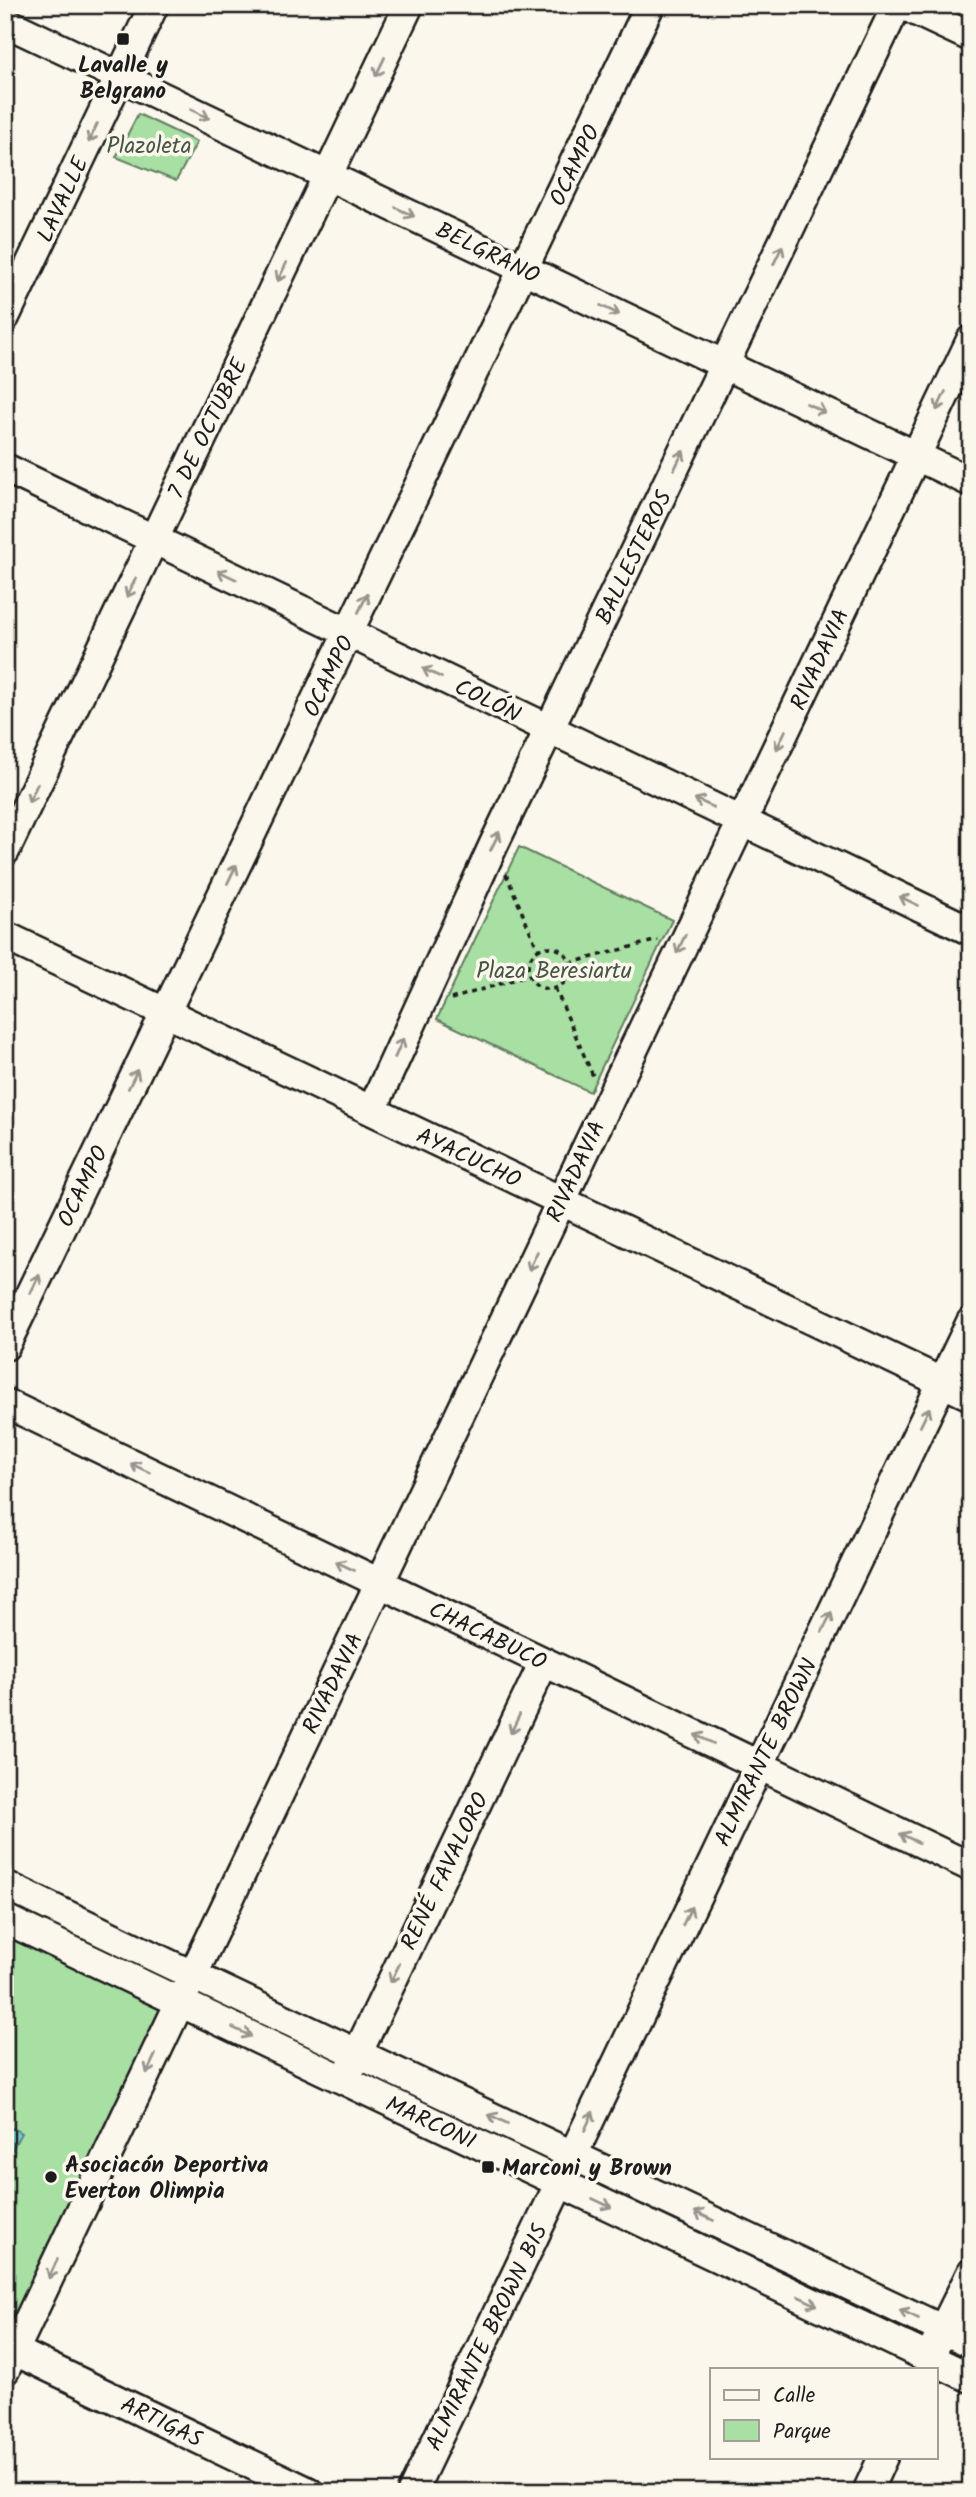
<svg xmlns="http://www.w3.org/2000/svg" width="976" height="2497" viewBox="0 0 976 2497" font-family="Kalam,sans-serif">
	<rect width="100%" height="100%" fill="#fbf7ec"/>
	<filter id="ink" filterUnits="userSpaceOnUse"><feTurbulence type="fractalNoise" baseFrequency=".0143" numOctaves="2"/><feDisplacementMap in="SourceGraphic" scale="14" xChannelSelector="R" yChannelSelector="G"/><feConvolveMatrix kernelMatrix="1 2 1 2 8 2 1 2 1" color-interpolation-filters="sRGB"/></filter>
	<g filter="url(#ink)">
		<path fill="#a8dfa3" stroke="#627e60" stroke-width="2" d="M138 114 197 142 176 181 116 157Z
			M519 847 672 920 590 1092 437 1019Z
			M5 1919 180 2002 5 2370Z"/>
		<path fill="#7accd0" stroke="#548688" stroke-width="2" d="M5 2124 21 2133 5 2163Z"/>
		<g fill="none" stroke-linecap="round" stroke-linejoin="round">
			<g stroke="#1c1c1c" stroke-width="33">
				<path id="minor" d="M903 5 971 37
					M5 22 971 482
					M5 317 154 5
					M5 468 971 931
					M5 851 409 5
					M5 936 971 1396
					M372 1110 494 844 897 5
					M5 1346 650 5
					M5 1403 971 1867
					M5 1885C326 2041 649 2190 971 2343
					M5 1919 971 2378
					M351 2067 544 1662
					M935 2346 971 2273
					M15 2351 309 2492
					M5 2370 971 340
					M412 2492 971 1322
					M867 2492 883 2457"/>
			</g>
			<path stroke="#1c1c1c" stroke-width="3.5" stroke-dasharray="5 5" stroke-linecap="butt" d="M506 874 538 950
				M528 968a21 21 0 1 1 42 0a21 21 0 1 1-42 0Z
				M570 963 658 940
				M555 988 593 1076
				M451 999 529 975"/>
			<use href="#minor" stroke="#fbf7ec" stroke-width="28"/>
		</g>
		<defs><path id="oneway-shaft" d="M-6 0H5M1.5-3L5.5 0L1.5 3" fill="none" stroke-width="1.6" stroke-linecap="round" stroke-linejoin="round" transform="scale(1.75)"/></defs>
		<g stroke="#97948e">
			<use href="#oneway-shaft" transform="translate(380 67) rotate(116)"/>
			<use href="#oneway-shaft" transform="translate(200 114) rotate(25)"/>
			<use href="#oneway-shaft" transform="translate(93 133) rotate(115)"/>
			<use href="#oneway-shaft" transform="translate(405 212) rotate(26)"/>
			<use href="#oneway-shaft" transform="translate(778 255) rotate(-64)"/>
			<use href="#oneway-shaft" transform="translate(282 272) rotate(116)"/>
			<use href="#oneway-shaft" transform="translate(610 310) rotate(26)"/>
			<use href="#oneway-shaft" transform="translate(941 401) rotate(115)"/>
			<use href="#oneway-shaft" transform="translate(816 408) rotate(25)"/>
			<use href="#oneway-shaft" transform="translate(679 460) rotate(-64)"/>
			<use href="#oneway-shaft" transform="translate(227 575) rotate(-154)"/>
			<use href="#oneway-shaft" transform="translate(131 588) rotate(116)"/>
			<use href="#oneway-shaft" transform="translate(363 603) rotate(-64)"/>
			<use href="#oneway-shaft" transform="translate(432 673) rotate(-154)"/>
			<use href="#oneway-shaft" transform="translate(781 740) rotate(115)"/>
			<use href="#oneway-shaft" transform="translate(33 793) rotate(116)"/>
			<use href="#oneway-shaft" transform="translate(704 803) rotate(-155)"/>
			<use href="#oneway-shaft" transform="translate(495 841) rotate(-64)"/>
			<use href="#oneway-shaft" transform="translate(232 874) rotate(-64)"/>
			<use href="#oneway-shaft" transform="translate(909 901) rotate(-154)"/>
			<use href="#oneway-shaft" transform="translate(681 944) rotate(115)"/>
			<use href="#oneway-shaft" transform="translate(399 1048) rotate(-66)"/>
			<use href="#oneway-shaft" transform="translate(133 1079) rotate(-64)"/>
			<use href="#oneway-shaft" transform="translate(533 1261) rotate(115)"/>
			<use href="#oneway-shaft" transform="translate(35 1284) rotate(-64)"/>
			<use href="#oneway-shaft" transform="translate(925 1417) rotate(-64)"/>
			<use href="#oneway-shaft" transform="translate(140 1468) rotate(-154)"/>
			<use href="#oneway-shaft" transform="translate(345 1566) rotate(-154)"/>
			<use href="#oneway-shaft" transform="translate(827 1622) rotate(-64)"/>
			<use href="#oneway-shaft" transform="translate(515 1724) rotate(116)"/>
			<use href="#oneway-shaft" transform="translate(704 1739) rotate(-154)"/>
			<use href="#oneway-shaft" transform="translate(909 1838) rotate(-154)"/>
			<use href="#oneway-shaft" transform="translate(687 1916) rotate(-65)"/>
			<use href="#oneway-shaft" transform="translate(395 1973) rotate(116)"/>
			<use href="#oneway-shaft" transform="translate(242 2032) rotate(25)"/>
			<use href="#oneway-shaft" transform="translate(151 2064) rotate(115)"/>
			<use href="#oneway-shaft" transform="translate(498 2119) rotate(-155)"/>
			<use href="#oneway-shaft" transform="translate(589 2121) rotate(-65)"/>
			<use href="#oneway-shaft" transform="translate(602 2203) rotate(25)"/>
			<use href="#oneway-shaft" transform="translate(704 2216) rotate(-155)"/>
			<use href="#oneway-shaft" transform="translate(53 2269) rotate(115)"/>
			<use href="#oneway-shaft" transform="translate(808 2301) rotate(25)"/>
			<use href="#oneway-shaft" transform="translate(909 2314) rotate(-155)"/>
		</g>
	</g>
	<g fill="#1c1c1c" stroke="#fbf7ec" stroke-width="2.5">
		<rect x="116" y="32" width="14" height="14" rx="3.5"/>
		<rect x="481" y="2160" width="14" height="14" rx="3.5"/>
		<circle cx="51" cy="2177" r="7"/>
	</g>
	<g text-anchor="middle" stroke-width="7" stroke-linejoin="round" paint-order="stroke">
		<g font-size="23" font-weight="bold" fill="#1c1c1c" stroke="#fbf7ec" text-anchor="start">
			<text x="123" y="72" text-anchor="middle">Lavalle y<tspan x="123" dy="26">Belgrano</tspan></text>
			<text x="65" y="2172">Asociacón Deportiva<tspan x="65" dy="26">Everton Olimpia</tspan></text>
			<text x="502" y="2175">Marconi y Brown</text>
		</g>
		<g font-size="23" fill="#465644" stroke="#fbf7ec">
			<text x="149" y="153">Plazoleta</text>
			<text x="554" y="978">Plaza Beresiartu</text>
		</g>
		<g font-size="23" fill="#1c1c1c" stroke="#fbf7ec">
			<text transform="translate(574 165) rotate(-64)" y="8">OCAMPO</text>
			<text transform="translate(62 199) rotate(-65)" y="8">LAVALLE</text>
			<text transform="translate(488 252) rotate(26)" y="8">BELGRANO</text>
			<text transform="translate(207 428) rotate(-64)" y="8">7 DE OCTUBRE</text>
			<text transform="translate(633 557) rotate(-64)" y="8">BALLESTEROS</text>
			<text transform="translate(819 659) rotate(-65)" y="8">RIVADAVIA</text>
			<text transform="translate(328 676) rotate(-64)" y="8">OCAMPO</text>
			<text transform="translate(488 700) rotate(26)" y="8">COLÓN</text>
			<text transform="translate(469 1157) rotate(25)" y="8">AYACUCHO</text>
			<text transform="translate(575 1171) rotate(-65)" y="8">RIVADAVIA</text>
			<text transform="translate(82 1186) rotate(-64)" y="8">OCAMPO</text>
			<text transform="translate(488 1635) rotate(26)" y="8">CHACABUCO</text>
			<text transform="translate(332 1683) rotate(-64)" y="8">RIVADAVIA</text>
			<text transform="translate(765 1752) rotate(-64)" y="8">ALMIRANTE BROWN</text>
			<text transform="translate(444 1871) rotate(-64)" y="8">RENÉ FAVALORO</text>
			<text transform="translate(431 2122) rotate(25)" y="8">MARCONI</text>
			<text transform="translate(486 2337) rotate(-64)" y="8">ALMIRANTE BROWN BIS</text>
			<text transform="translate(162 2421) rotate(26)" y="8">ARTIGAS</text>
		</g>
	</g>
	<rect width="976" height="2497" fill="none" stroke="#fbf7ec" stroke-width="28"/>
	<rect x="14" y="14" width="948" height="2469" fill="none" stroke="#1c1c1c" stroke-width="2.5" filter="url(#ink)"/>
	<rect x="710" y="2368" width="228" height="91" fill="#fbf7ec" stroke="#a29f99" stroke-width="2"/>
	<rect x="724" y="2390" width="35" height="10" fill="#fbf7ec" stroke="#a29f99" stroke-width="2"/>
	<text x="773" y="2402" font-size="21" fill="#1c1c1c">Calle</text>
	<rect x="724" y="2420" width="35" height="21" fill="#a8dfa3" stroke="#a29f99" stroke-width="2"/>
	<text x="773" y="2438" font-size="21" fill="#1c1c1c">Parque</text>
</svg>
